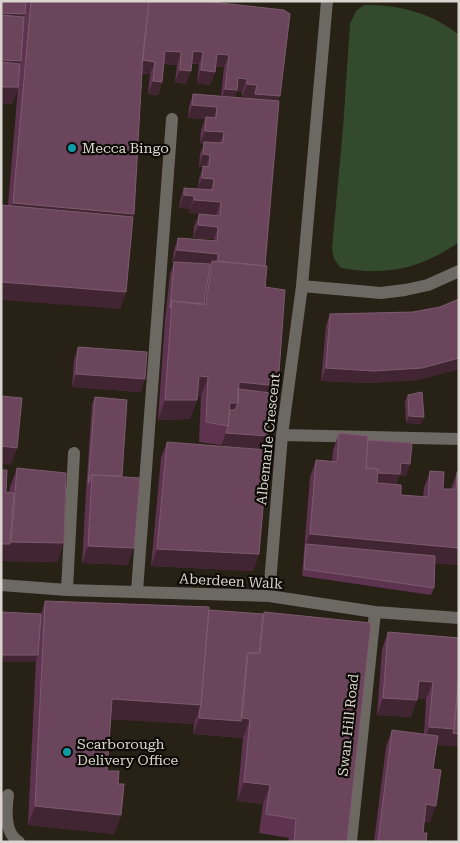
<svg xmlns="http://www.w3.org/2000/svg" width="460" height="843" viewBox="0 0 460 843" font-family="'Roboto Serif',serif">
	<rect width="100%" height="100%" fill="#272116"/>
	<path fill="#334b2c" d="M364 5C400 5 430 12 459 35V242C421 269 386 276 341 268L334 259 332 248 343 128 350 24 356 11Z"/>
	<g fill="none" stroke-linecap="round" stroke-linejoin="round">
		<path stroke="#6c6963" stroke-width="12" d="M302 286 381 293 405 290 428 285 459 271
			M282 435 459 439
			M1 585 67 590 269 596 375 612 459 618
			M67 590 74 453
			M137 591 172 119
			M269 596 282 435 302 286 327 1
			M8 795C6 809 4 833 19 842
			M351 842 375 612"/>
	</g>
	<path fill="#5d334f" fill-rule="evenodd" d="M1 1H203L278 101 265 266 270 406 268 436 263 449 221 445 199 442 201 396H197V400L190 419 158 420 165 320 170 274 174 263H172L174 250 178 238 214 241V239L193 238 194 227 199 214 216 216V215L189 213 190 209 179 208 180 201 184 188 198 189 199 179 203 167H199L200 154 204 144 200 143 201 130 205 119 188 118 189 107 193 94 221 96 224 67H215V72L210 85 197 83 199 64H192L186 84 175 82 177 65 164 64 162 82 158 95 148 94 150 74H142L134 214 133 217 126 292 120 309 8 205 18 88 12 104ZM237 91 242 92V97L253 98 252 99 235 97Z
		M459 299V369L417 380 369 383 321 381 326 326 330 314 413 312 440 307Z
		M78 347 141 392 72 387 74 360Z
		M408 395 424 417 421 424 406 423 405 401Z
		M95 397 122 476 128 565 82 563 86 491 92 404Z
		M339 433 368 440 410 464 406 476H399L396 485 401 495 423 497 424 488 430 471 443 489H451L457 472 459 565 435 563 434 588 431 595 302 576 310 477 316 460 332 461 333 450Z
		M167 442 259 554 253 571 151 566 161 458Z
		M17 468 64 543 57 562 1 561V470L6 492 9 493 10 487Z
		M45 601 209 610 263 614 264 612 347 842H288L289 838 259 833 263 804 237 801 243 738 193 734 194 724 111 719 107 771 118 784 121 815 114 834 28 825 36 658 35 662H1V612L41 614Z
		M388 632 459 638 436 745 433 769 430 822H424L423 833 426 842H374L386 747 392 730 424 734 426 699 417 698 411 717 377 715 382 649Z"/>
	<path fill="#422532" d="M1 13 25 14 17 36 1 35Z
		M165 51 181 52 177 65 161 63Z
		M193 51 203 52 199 64 189 63Z
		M217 54 229 55 224 67 212 66Z
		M1 60 21 61 14 81 1 80Z
		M141 60 155 62 150 74 136 73Z
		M180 70 191 71 186 84 175 82Z
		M201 70 215 72 210 85 197 83Z
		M238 78 247 79 242 92 237 91 233 102 221 101 225 89Z
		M153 81 162 82 158 95 148 94Z
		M247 84 257 85 253 98 242 97Z
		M1 87H18L12 104H1Z
		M255 94 280 96 276 109 250 106Z
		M192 105 217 107 213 120 206 117 205 119 188 118Z
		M205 131 224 132 219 145 204 142V144L200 143Z
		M203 154 210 155 206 167H199Z
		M202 178 214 179 210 192 197 191Z
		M184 195 194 196 190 209 179 208Z
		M194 200 221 202 216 215 189 213Z
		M13 203 134 214 127 233 6 223Z
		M198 225 218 227 214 239 193 238Z
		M177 250 218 254 214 266 212 261 210 266 172 263Z
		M1 282 126 292 120 309 1 300Z
		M459 358V369L417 380 369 383 321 381 326 368Z
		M76 374 145 379 141 392 72 387Z
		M199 376 208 377 201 396H192Z
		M239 382 278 386 270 406 236 402Z
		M165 400H197L190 419 158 420Z
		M230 403H238L231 423 227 422Z
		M409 416 424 417 421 424 406 423Z
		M226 433 268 436 263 449 221 445Z
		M1 446 17 448 11 465 1 464Z
		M401 463 410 464 406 476H399L395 487 360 485 364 472Z
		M310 534 459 548V565L409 561 306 544Z
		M11 542 64 543 57 562 1 561V544H10Z
		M88 546 134 548 128 565 82 563Z
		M157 549 259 554 253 571 151 566Z
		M1 655H38L35 662H1Z
		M419 681 433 682 426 699 413 698Z
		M383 698 417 700 411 717 377 715Z
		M112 699 201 705 194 724 105 719Z
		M199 718 241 721 242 718 250 719 243 738 193 734Z
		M429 727 454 729 459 734V747L423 744Z
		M244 782 270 785 263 804 237 801Z
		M426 804 436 806 430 822 420 821Z
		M35 806 121 815 114 834 28 825Z"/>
	<path fill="#6b455c" stroke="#7c5b6e" d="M1 1H26L25 14 1 13Z
		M31 1H149L143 53 134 214 13 203Z
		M149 1H203L284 10 290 14 280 96 255 94 257 85 247 84V79L238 78 237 90 225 89 229 55 217 54 215 72 201 70 203 52 193 51 191 71 180 70 181 52 165 51 162 82 153 81 155 62 143 60Z
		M1 15 24 17 21 61 1 60Z
		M1 62 20 64 18 87H1Z
		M193 94 279 101 265 266 218 261V254L177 250 178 238 217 241 218 227 198 225 199 214 220 216 221 202 194 200V196L184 195V188L213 190 214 179 202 178 203 166 209 167 210 155 203 154 204 142 223 143 224 132 205 131 206 117 216 118 217 107 192 105Z
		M1 205 133 217 126 292 1 282Z
		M212 261 267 266 265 287 285 290 278 386 239 382 238 403H230L228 426 206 422 208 377 199 376 197 400H165L172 301 206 305Z
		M174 262 210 264 204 304 172 301 170 308Z
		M459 299V358L422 368 374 371 326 368 330 314 413 312 440 307Z
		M78 347 147 352 145 379 76 374Z
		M238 389 271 393 268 436 226 433 228 426 230 410H235L238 403Z
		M422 392 424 417 409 416 408 395Z
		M1 396 22 398 17 448 1 446Z
		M95 397 127 400 122 476 92 475 88 484Z
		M339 433 368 436 366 468 378 469 377 483 401 485V495L428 497 430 471 444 472 443 489H456L457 472H459V548L415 544 310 534 316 460 337 462Z
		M368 440 412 443 410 464 401 463 400 474 378 473V469L366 468Z
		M167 442 268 450 259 554 157 549Z
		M17 468 66 473 64 543 11 542Z
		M1 470H7L6 492 14 493 10 544H1Z
		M92 475 140 478 134 548 88 546Z
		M306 544 435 556 434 588 304 569Z
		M45 601 209 607 201 705 112 699 107 771H119L118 784H124L121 815 35 806Z
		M209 610 263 614 259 653H248L247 655 241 721 199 718 200 708 201 705Z
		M1 612 41 614 38 655H1Z
		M264 612 371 623 347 842H294L296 819 266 814 270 785 244 782 250 719 242 718 248 653H260Z
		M388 632 459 638V676L454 729 429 727 433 682 419 681 417 700 383 698Z
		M459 676V734L453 733 454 729Z
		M392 730 438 736 433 769 441 770 436 806 426 804 423 833H427L426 842H378Z"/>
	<g fill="#0f9aa8" stroke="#0e0b07" stroke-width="2">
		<circle cx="72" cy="148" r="5"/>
		<circle cx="67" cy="752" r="5"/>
	</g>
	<g text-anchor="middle" stroke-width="4.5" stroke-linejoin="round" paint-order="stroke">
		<g font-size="14" fill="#d9d5ce" stroke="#0e0b07" text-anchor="start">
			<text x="82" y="153">Mecca Bingo</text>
			<text x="77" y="749">Scarborough<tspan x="77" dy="16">Delivery Office</tspan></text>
		</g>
		<g font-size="14" fill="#d9d5ce" stroke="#0e0b07">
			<text transform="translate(268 439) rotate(-84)" y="5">Albemarle Crescent</text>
			<text transform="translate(231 581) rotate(3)" y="5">Aberdeen Walk</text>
			<text transform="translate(348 725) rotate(-84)" y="5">Swan Hill Road</text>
		</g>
	</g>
	<rect width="460" height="843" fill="none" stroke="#d9d5ce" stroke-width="5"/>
</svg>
